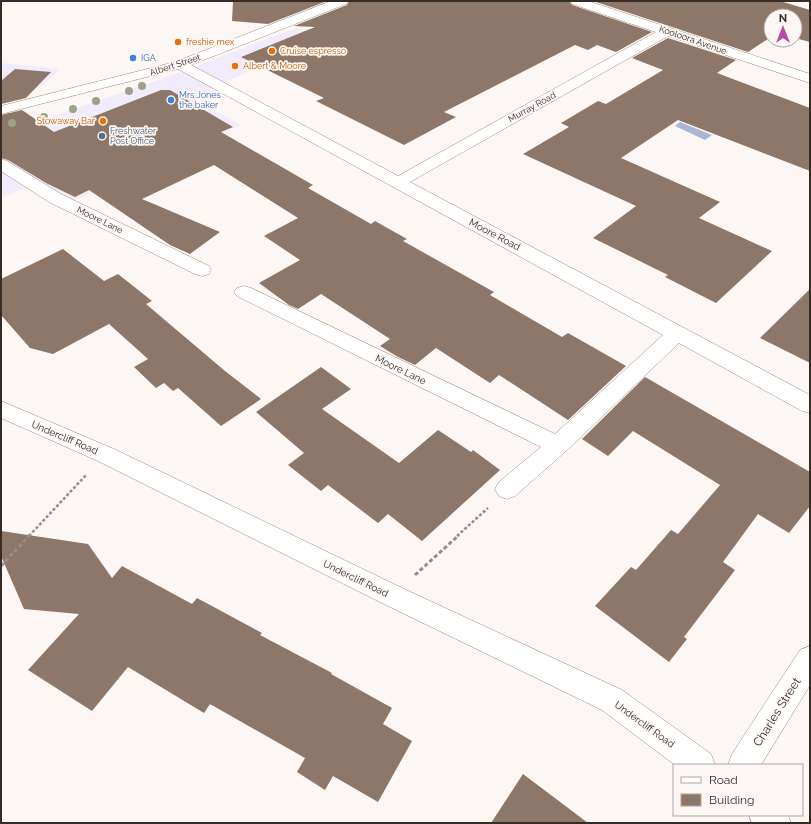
<svg xmlns="http://www.w3.org/2000/svg" width="811" height="824" viewBox="0 0 811 824" font-family="Raleway,sans-serif">
	<rect width="100%" height="100%" fill="#fcf7f4"/>
	<path fill="#f1ebfc" d="M296 28 324 40 227 81 194 98 240 125 73 201 37 183 1 198V134L159 80Z
		M1 63 60 69 41 87 1 96Z"/>
	<path fill="#a9b7d1" d="M680 122 712 135 705 140 675 126Z"/>
	<path fill="#8c7768" d="M233 1H327L268 24 232 21Z
		M349 1H569L572 5 652 32 616 52 597 45 588 50 575 45 444 112 456 117 404 145 316 101 324 98 241 57 315 27 294 26 347 5Z
		M593 1H780L810 10V42L795 38V16H771V37L748 52Z
		M668 38 736 60 717 73 810 108V171L678 120 621 158 720 202 699 218 772 251 716 303 665 277 668 275 593 238 636 206 523 154 569 127 561 123 598 101 606 104 663 70 632 58Z
		M15 69 51 72 26 98 1 104V81Z
		M161 90H170L233 127 221 132 313 185 308 188 371 224 375 221 407 239 403 241 494 292 490 295 562 337 568 333 626 366 568 420 499 375 490 383 436 348 415 365 398 357 380 346 390 339 321 294 298 309 289 305 259 283 300 260 264 236 298 218 214 165 142 199 220 232 190 254 170 245 89 190 75 197 46 183 8 160 1 158V115L22 110 54 132Z
		M63 249 104 281 118 274 152 301 146 304 225 371 261 399 221 426 178 388 173 391 164 383 156 388 134 367 148 359 109 324 53 354 30 348 1 315V279Z
		M810 289V363L760 338Z
		M321 367 351 389 322 409 399 463 438 430 471 452 473 450 500 470 422 541 388 514 378 523 328 485 321 491 288 465 304 453 256 412Z
		M645 377 810 472V506L789 533 758 514 723 562 735 570 684 637 687 639 669 662 595 606 631 567 636 570 671 530 678 534 720 485 633 431 608 456 582 439Z
		M1 531 88 544 112 578 122 566 192 604 197 598 262 633 260 635 332 673 331 674 392 708 383 724 412 741 378 802 333 776 325 790 297 772 305 758 210 704 204 713 128 667 92 711 28 670 79 614 24 609 1 556Z
		M523 774 588 823H491Z"/>
	<g fill="none" stroke-linecap="round" stroke-linejoin="round">
		<g stroke="#a18a7b" stroke-width="1">
			<path id="minor" d="M331 1H348L346 4 191 65 398 176 656 32 572 4 570 1H588L810 74V83L668 36 410 182 810 395V413L802 411 679 343 566 451 515 496 507 499 499 496 495 489 499 482 541 447 237 296 234 292 237 288 244 286 251 288 555 434 663 335 178 69 1 114V106L175 62Z
				M1 159 7 161 61 194 209 266 211 270 209 274 202 276 195 274 49 202 1 171Z
				M1 401 114 449 402 588 622 690 711 754 715 765H675L602 710 384 604 98 461 1 418Z
				M810 646V685L761 765H728L732 754 800 650Z
				M749 815H788L791 823H752Z"/>
		</g>
		<path stroke="#948d88" stroke-width="2.5" stroke-dasharray="3 2" stroke-linecap="butt" d="M29 536 87 474
			M457 536 488 508"/>
		<path stroke="#948d88" stroke-width="3" stroke-dasharray="4 2.5" stroke-linecap="butt" d="M1 566 30 535
			M415 575 459 535"/>
		<use href="#minor" fill="#fff" fill-rule="evenodd"/>
	</g>
	<g fill="#9ca389">
		<circle cx="142" cy="86" r="4"/>
		<circle cx="129" cy="91" r="4"/>
		<circle cx="96" cy="101" r="4"/>
		<circle cx="73" cy="109" r="4"/>
		<circle cx="44" cy="117" r="4"/>
		<circle cx="12" cy="123" r="4"/>
	</g>
	<g fill="#e8710a" stroke="#fcf7f4" stroke-width="1.5">
		<circle cx="178" cy="42" r="4"/>
		<circle cx="272" cy="51" r="4"/>
		<circle cx="235" cy="66" r="4"/>
		<circle cx="103" cy="121" r="4"/>
	</g>
	<g fill="#3f7fe0" stroke="#fcf7f4" stroke-width="1.5">
		<circle cx="133" cy="58" r="4"/>
		<circle cx="171" cy="100" r="4"/>
	</g>
	<circle fill="#5c6f8a" stroke="#fcf7f4" stroke-width="1.5" cx="102" cy="136" r="4"/>
	<g text-anchor="middle" stroke-width="3.5" stroke-linejoin="round" paint-order="stroke">
		<g font-size="9" fill="#362c26" stroke="#fcf7f4">
			<text transform="translate(693 40) rotate(19)" y="3">Kooloora Avenue</text>
			<text transform="translate(175 65) rotate(-18)" y="3">Albert Street</text>
			<text transform="translate(532 107) rotate(-29)" y="3">Murray Road</text>
			<text transform="translate(100 220) rotate(26)" y="3">Moore Lane</text>
		</g>
		<g font-size="9" fill="#c56008" stroke="#fcf7f4" text-anchor="start">
			<text x="186" y="45">freshie mex</text>
			<text x="280" y="54">Cruise espresso</text>
			<text x="243" y="69">Albert &amp; Moore</text>
			<text x="95" y="124" text-anchor="end">Stowaway Bar</text>
		</g>
		<g font-size="9" fill="#366cbe" stroke="#fcf7f4" text-anchor="start">
			<text x="141" y="61">IGA</text>
			<text x="179" y="98">Mrs Jones<tspan x="179" dy="10">the baker</tspan></text>
		</g>
		<g font-size="9" fill="#4e5e75" stroke="#fcf7f4" text-anchor="start">
			<text x="110" y="134">Freshwater<tspan x="110" dy="10">Post Office</tspan></text>
		</g>
		<g font-size="10" fill="#362c26" stroke="#fcf7f4">
			<text transform="translate(495 234) rotate(28)" y="4">Moore Road</text>
			<text transform="translate(401 369) rotate(26)" y="4">Moore Lane</text>
			<text transform="translate(65 437) rotate(23)" y="4">Undercliff Road</text>
			<text transform="translate(356 578) rotate(26)" y="4">Undercliff Road</text>
			<text transform="translate(645 724) rotate(36)" y="4">Undercliff Road</text>
		</g>
		<g font-size="12" fill="#362c26" stroke="#fcf7f4">
			<text transform="translate(777 712) rotate(-58)" y="4">Charles Street</text>
		</g>
	</g>
	<rect width="811" height="824" fill="none" stroke="#362c26" stroke-width="4"/>
	<rect x="673" y="764" width="130" height="52" fill="#fcf7f4" stroke="#ada6a2"/>
	<rect x="681" y="777" width="20" height="6" fill="#ffffff" stroke="#ada6a2"/>
	<text x="709" y="784" font-size="12" fill="#362c26">Road</text>
	<rect x="681" y="794" width="20" height="12" fill="#8c7768" stroke="#ada6a2"/>
	<text x="709" y="804" font-size="12" fill="#362c26">Building</text>
	<g transform="translate(783 28)"><circle r="19" fill="#fcf7f4" stroke="#ada6a2"/>
	<path d="M0-3L7 15L0 10L-7 15Z" fill="#b949a5"/>
	<text y="-6" font-size="11" font-weight="bold" text-anchor="middle" fill="#362c26">N</text>
	</g>
</svg>
